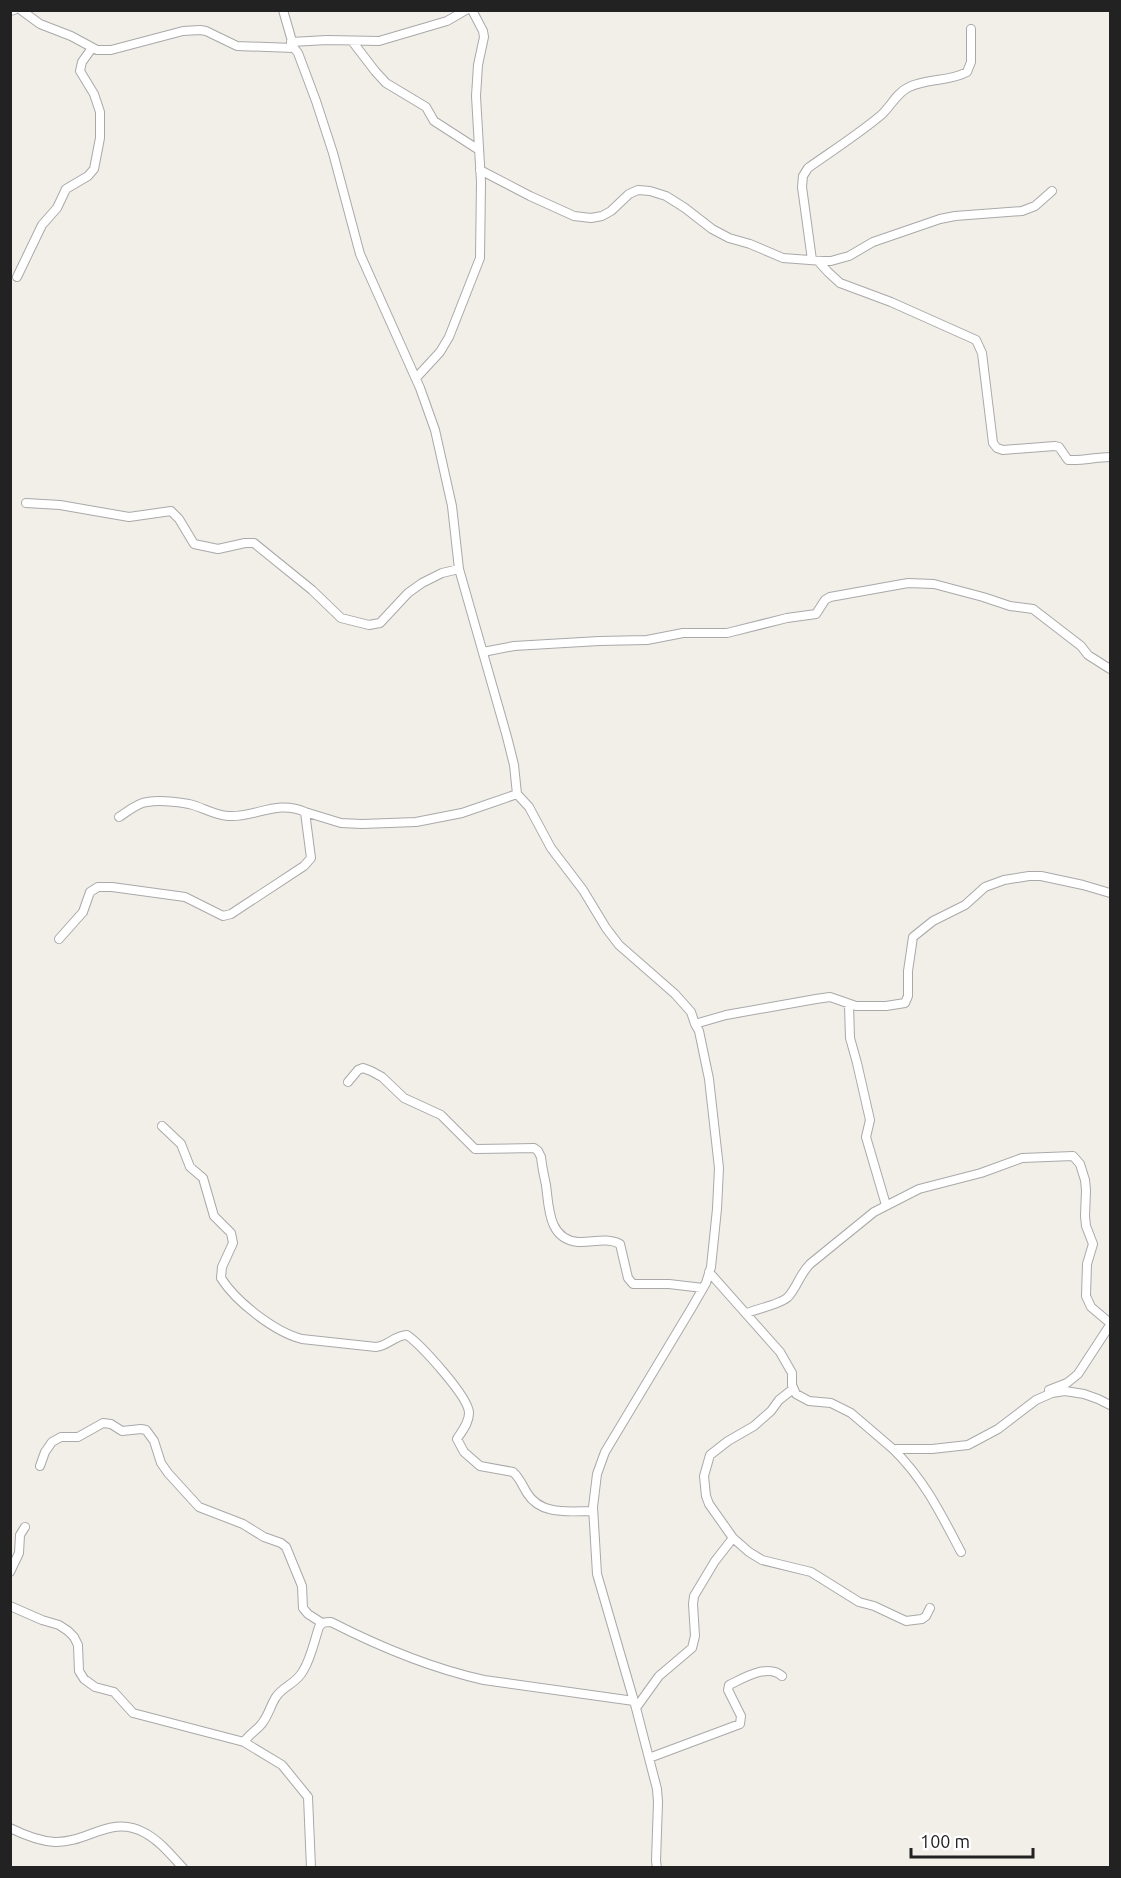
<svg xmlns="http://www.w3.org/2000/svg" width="1121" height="1878" viewBox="0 0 1121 1878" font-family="Ubuntu,sans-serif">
	<rect width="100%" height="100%" fill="#f2efe9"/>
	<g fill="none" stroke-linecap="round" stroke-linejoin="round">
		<g stroke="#a9a9a9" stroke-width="10">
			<path id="minor" d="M21 10 40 24 71 36 97 50H111L183 31 200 30 206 31 237 46 294 48
				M283 10 294 48 298 53 316 101 333 153 360 254 420 388 435 430 452 506 459 569 507 737 514 765 517 794 529 807 551 848 583 890 606 928 619 945 675 994 691 1012 695 1024 699 1031 709 1079 719 1168 717 1209 711 1267 706 1283 691 1309 605 1452 597 1474 593 1507 597 1574 636 1708 657 1789 658 1802 656 1861 657 1868
				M10 11 14 10
				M352 41 375 71 386 83 426 107 434 121 479 150
				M291 42 327 40 379 41 447 21 466 10
				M480 170 530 196 574 216 591 218 602 216 611 211 629 194 638 190 650 191 666 196 685 208 712 229 729 238 750 244 783 258 823 261H831L849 256 873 242 940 219 955 216 1022 211 1035 206 1052 191
				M812 260 802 187 803 176 808 168C832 151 857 135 880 116 890 108 896 93 909 87 928 78 949 82 967 72L971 62V29
				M818 261 828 272 840 283 891 302 976 340 982 353 993 443 997 448 1003 450 1055 446 1059 447 1068 460C1083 461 1096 457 1110 457
				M17 277 42 225 57 208 66 189 88 176 94 169 100 138V112L94 94 80 71 82 62 92 48
				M416 378 440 352 449 337 480 258 481 182 476 96 478 65 484 37 483 31 472 10
				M26 503 60 505 129 517 171 511 179 519 194 544 218 549 245 543H254L312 590 341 618 369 625 380 623 408 593 422 583 442 573 459 569
				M483 652 514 646 599 641 647 640 683 633H727L787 618 816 614 825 600 830 597 908 583 934 584 983 597 1010 606 1033 609 1081 646 1088 655 1110 669
				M119 817C127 812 137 803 147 802 159 800 177 802 189 804 202 807 214 815 228 816 255 818 277 799 305 812
				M59 939 83 912 90 892 98 887H112L185 897 223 916 231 914 304 866 311 858 305 812 341 823 362 824 416 822 462 813 517 794
				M849 1005 850 1038 857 1063 870 1120 866 1137 886 1205
				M695 1024 726 1015 816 999 830 997 856 1006H886L905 1003 908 996V971L913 937 933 921 965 905 985 887 1004 880 1029 876H1041L1083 885 1110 893
				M348 1082 358 1070 363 1068 371 1071 382 1077 404 1098 441 1115 475 1149 534 1148 538 1151 541 1157C542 1167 544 1176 546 1185 549 1207 548 1239 578 1242 592 1243 606 1237 620 1244L628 1278 633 1284H669L703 1288
				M162 1126 181 1144 190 1167 203 1178 214 1216 231 1233 233 1243 222 1267 221 1278C236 1302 275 1332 302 1339L376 1347C388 1346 395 1335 407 1335 421 1345 469 1397 469 1413 469 1423 462 1431 457 1439L464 1452 480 1466 513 1472C520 1478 522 1485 527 1493 541 1516 570 1511 593 1511
				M709 1272 780 1352 792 1373V1385L796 1394 809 1401 831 1403 851 1413 893 1449H932L968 1445 998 1429 1036 1400 1052 1393 1065 1391 1084 1394 1098 1399 1110 1405
				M747 1313C757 1309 781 1304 788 1297 797 1287 800 1274 810 1264L874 1212 919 1189 981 1173 1022 1158 1073 1156 1080 1164 1085 1180 1086 1190 1085 1216 1086 1226 1093 1244 1087 1264 1086 1296 1091 1307 1110 1323
				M792 1385 793 1389 779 1400 771 1411 754 1426 728 1441 710 1455 704 1476 706 1496 709 1504 733 1538 749 1552 762 1560 811 1572 859 1602 874 1606 906 1621 922 1619 926 1616 930 1608
				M1049 1390 1067 1383 1078 1374 1110 1325
				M893 1449C924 1479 941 1514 961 1552
				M40 1466 45 1452 52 1442 61 1437H78L103 1423 111 1424 122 1431 141 1429 146 1430 154 1441 161 1463 168 1473 199 1507 243 1524 264 1537 281 1543 286 1547 302 1586 303 1608 308 1614 322 1623
				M10 1572 19 1553 20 1535 25 1527
				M10 1606 42 1620 59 1625 68 1631 74 1637 78 1645 79 1671 84 1679 95 1687 114 1692 133 1713 244 1742 282 1765 308 1797 311 1868
				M636 1708 659 1676 692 1648 695 1636 693 1604 694 1596 715 1561 733 1538
				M244 1742C250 1733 259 1729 263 1722 269 1714 271 1704 276 1697 283 1686 296 1684 303 1671 311 1658 314 1642 319 1627 323 1622 325 1622 331 1622 380 1647 430 1668 484 1680L634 1701
				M649 1758 740 1724 741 1716 728 1690 729 1685C744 1678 768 1663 782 1676
				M10 1828C24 1835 39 1841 55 1842 88 1843 111 1814 145 1833 160 1841 171 1855 183 1868"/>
		</g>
		<use href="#minor" stroke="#fff" stroke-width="8"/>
	</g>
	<rect width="1121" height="1878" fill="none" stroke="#222222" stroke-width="24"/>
	<path d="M911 1848v9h122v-9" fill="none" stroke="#222222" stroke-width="3"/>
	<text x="920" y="1848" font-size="18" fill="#222222" stroke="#ffffff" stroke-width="4.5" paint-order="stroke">100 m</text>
</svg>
